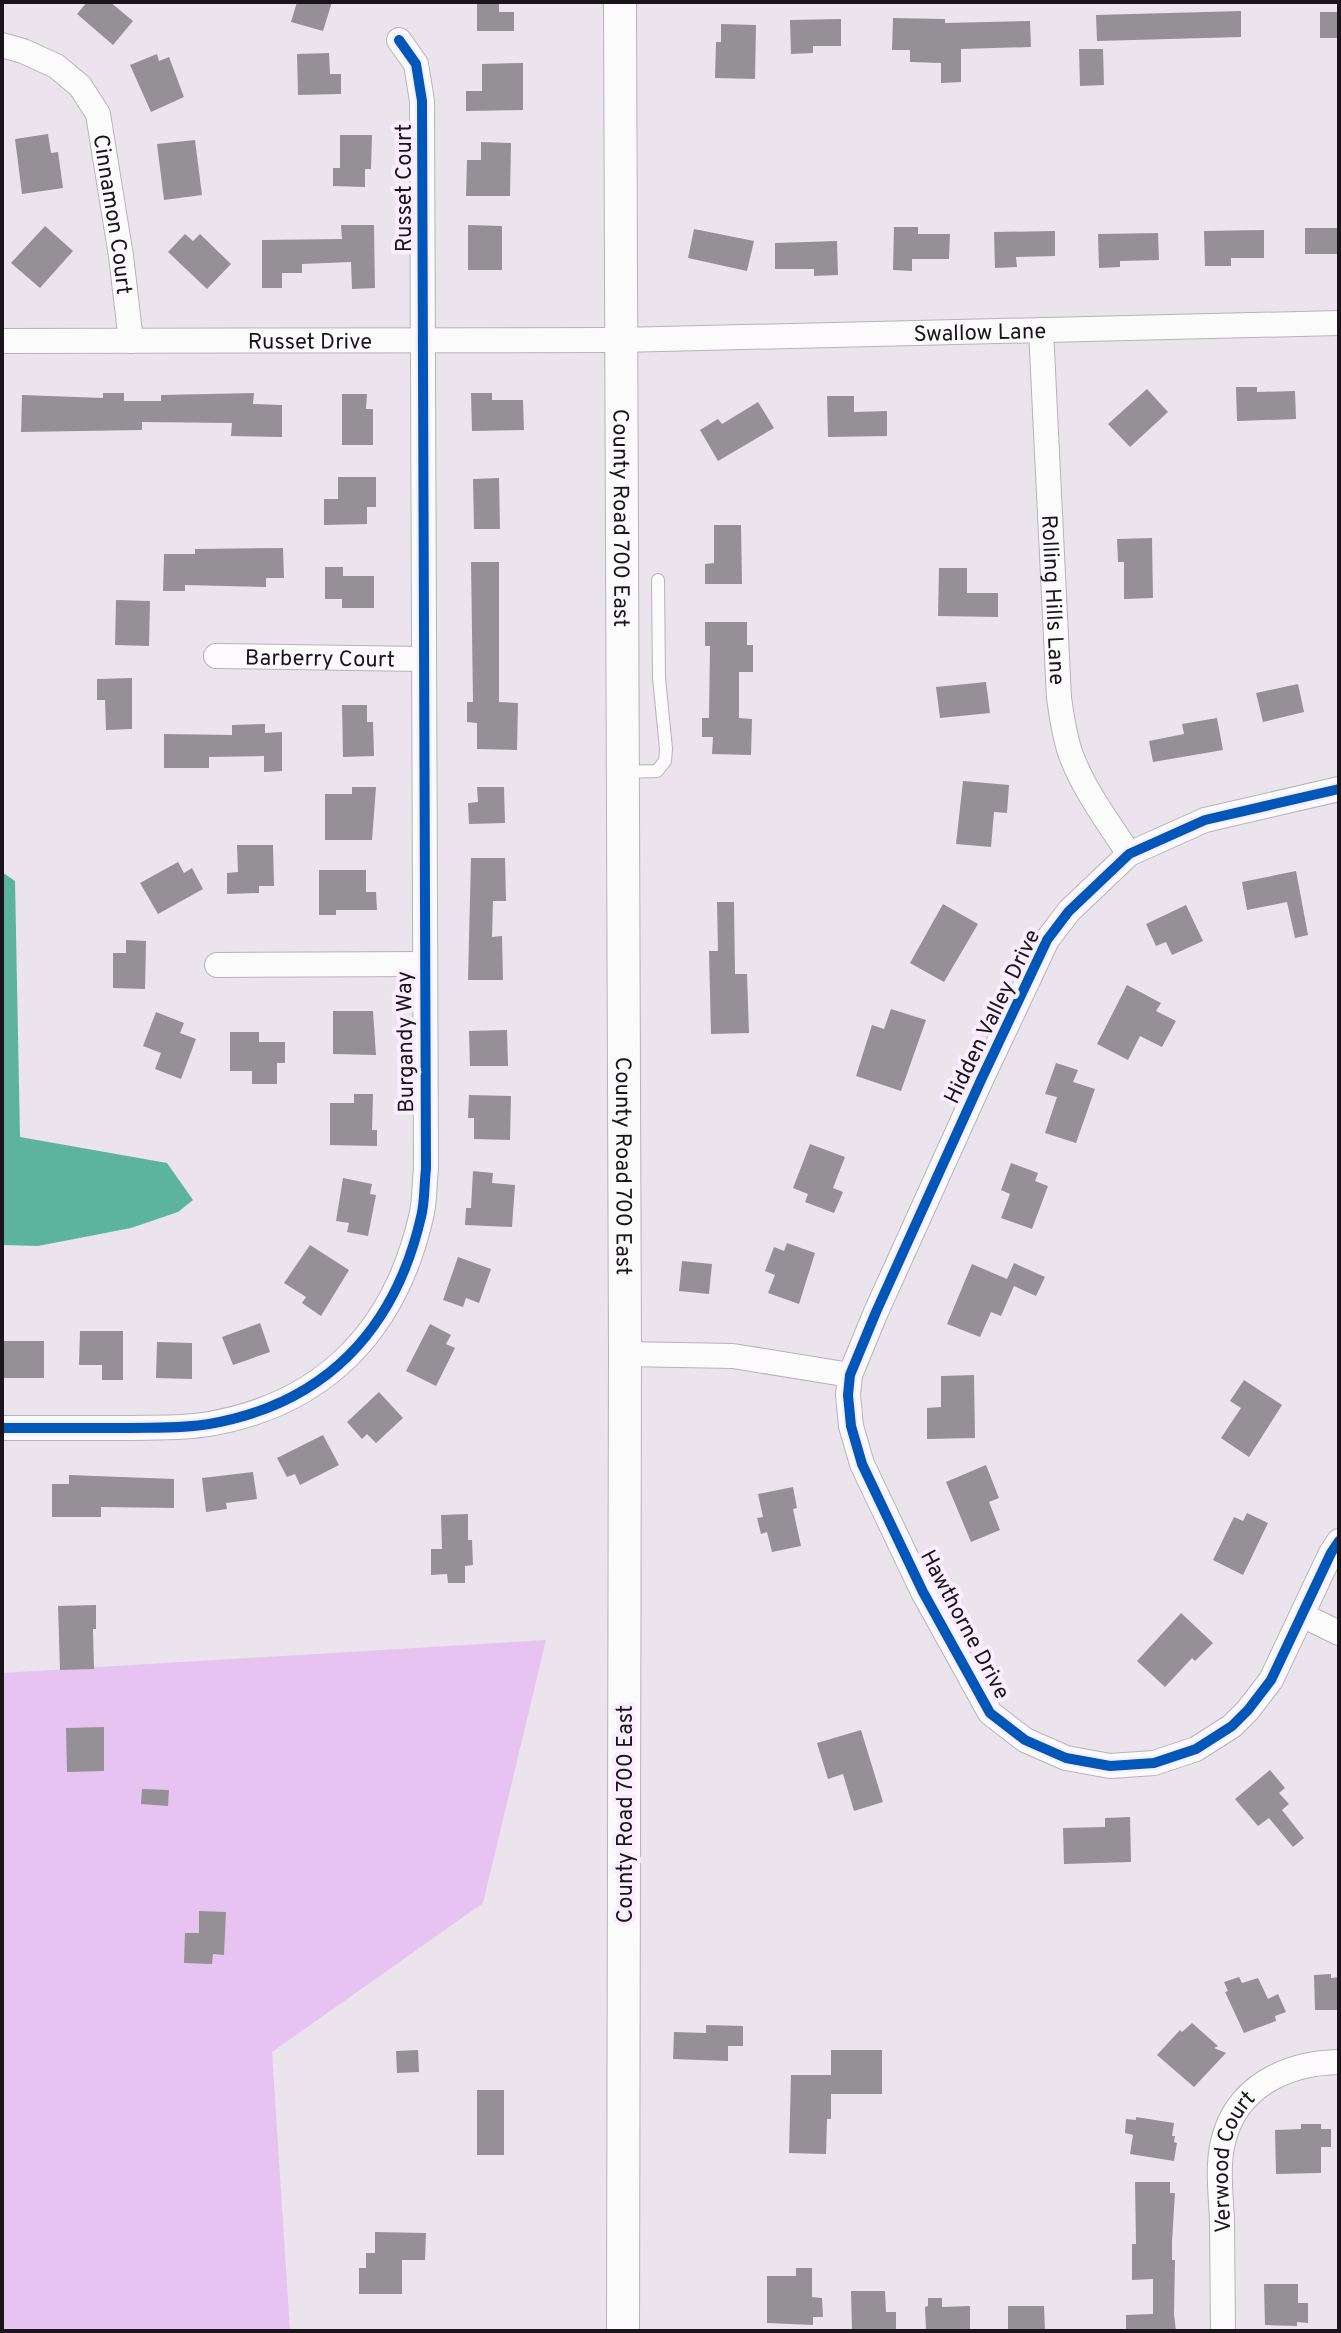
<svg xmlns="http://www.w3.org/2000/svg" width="1341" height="2333" viewBox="0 0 1341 2333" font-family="Overpass,sans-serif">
	<rect width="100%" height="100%" fill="#ebe4ed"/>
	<path fill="#e6c3f0" d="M546 1640 483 1903 272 2052 290 2331H2V1673Z"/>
	<path fill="#5db49d" d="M2 872 15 881 20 1137 167 1163 193 1200 178 1212 131 1228 38 1246 2 1245Z"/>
	<path fill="#959096" d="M87 2H110L133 21 113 45 77 14Z
		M297 2H332L323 31 291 22Z
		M477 2H499V12H514V31H477Z
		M1241 11V37L1097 41 1096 15Z
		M1320 12H1339V38H1320Z
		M893 18 945 19V23L1030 21 1031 47 961 49V82L941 83V63L910 62V50H892Z
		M841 19V46H813V53L791 54 790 20Z
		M721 24 756 25 755 79 715 78 716 42H721Z
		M1079 49H1103L1104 85 1080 86Z
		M329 53 330 74H341V94L298 95 297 54Z
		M157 54 159 61 169 57 184 97 151 112 130 65Z
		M523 63V110L466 111V91H482V64Z
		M48 134 51 153 58 152 63 188 22 194 15 139Z
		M340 135H372L371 169H365V187L333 186V168H340Z
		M195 140 202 195 164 200 157 144Z
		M481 142 511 143 510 196H466L467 160H481Z
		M341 225H374L375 288 352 289 351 262 302 264V273H282V288H262V240L342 239Z
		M468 225 502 226V270H468Z
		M45 226 73 251 40 288 11 263Z
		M894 227H918V234H950L949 259H912V271L893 270Z
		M1305 228H1339V254H1305Z
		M694 229 754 241 747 271 688 258Z
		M1264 230V258H1231V266H1205L1204 231Z
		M1055 231V256L1016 257 1017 267 995 268 994 232Z
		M1158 233 1159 260 1120 261V267L1099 268 1098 234Z
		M185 234 193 241 200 234 231 264 207 289 168 252Z
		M837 241 838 275 814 276V269H775V243Z
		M1236 387H1257V392L1295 391 1296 419 1237 421Z
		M1147 389 1168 412 1130 447 1108 424Z
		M103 393H124V401H161V395L254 393 253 404 282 405V437L231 436 232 423 142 422V430L21 432 22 395 103 398Z
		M471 393H492V400H523L524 430 472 431Z
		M342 394H367L366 409H373V445H342Z
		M827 396H854V412L887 411V436L828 437Z
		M758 402 774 428 718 461 700 430 718 419 722 424Z
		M338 477H376V507H367V524L324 525V499H338Z
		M499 478 500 529H474L473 479Z
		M714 525H741L742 584H705V564L714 563Z
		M1152 538 1153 598 1124 599V562H1118L1117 539Z
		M283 548 284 578H266V587L185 585V591H163L164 554H195V549Z
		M471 562H499V702L518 703 517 750 477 749V723L467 722V702H473Z
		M325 567H343V576H374V608H342V599H325Z
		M939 568H967V593H998V617L938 616Z
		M116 600 150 601 149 646 115 645Z
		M705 622H747V645H753V672H739V718L752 719 751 755 712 754 713 737H702V718H709L710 646H705Z
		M132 678V729L106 730 105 700H97V679Z
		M986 682 990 713 940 718 936 687Z
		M1298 684 1304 712 1263 722 1256 693Z
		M342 705H367V722H373L374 756 343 757Z
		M1217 718 1223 750 1153 762 1149 741 1184 734 1182 724Z
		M265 724V733L282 732V771L264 772V756L209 757V768H164V734L232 735V725Z
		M963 781 1009 785 1007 813 994 812 991 847 956 844Z
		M352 787H376L372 840H325V794H352Z
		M477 787H504L505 823 469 824 468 803 478 802Z
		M237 845H273L274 886H259V893L227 894V873L238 872Z
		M471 858H505L506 901H493L492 937 502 936 503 980H468Z
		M178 862 184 873 192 868 203 889 158 914 140 883Z
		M319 870H366V892H376L377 910H336V915H319Z
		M1296 871 1308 935 1295 938 1287 902 1247 910 1242 882Z
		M717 902H734L735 974H747L749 1033 711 1034 709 951H718Z
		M943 904 978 924 944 982 910 963Z
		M1186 905 1203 941 1172 955 1166 942 1156 946 1146 924Z
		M126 940 146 941 145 989 113 988V953H126Z
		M1127 985 1161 1003 1156 1011 1176 1021 1162 1047 1140 1036 1128 1060 1097 1044Z
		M891 1009 926 1020 901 1091 856 1076 872 1025 884 1029Z
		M333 1011H373L376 1055 333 1054Z
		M156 1012 184 1023 180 1033 196 1039 181 1079 155 1069 161 1053 143 1046Z
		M507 1030 508 1066H470L469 1031Z
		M230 1032H259V1042H285V1063H277V1084H252V1071H230Z
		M1056 1063 1078 1070 1073 1082 1095 1089 1076 1143 1045 1133 1057 1097 1045 1094Z
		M354 1094H373L372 1130H377V1146L330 1145V1103H354Z
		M469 1095 511 1096 510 1140 474 1139V1118H468Z
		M810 1144 845 1157 833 1188 843 1192 834 1213 805 1202 808 1194 793 1188Z
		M1011 1163 1038 1173 1035 1181 1048 1186 1032 1229 1001 1218 1010 1194 1001 1190Z
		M473 1171 493 1173 492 1183 515 1185 512 1227 465 1225 466 1208H471Z
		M343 1178 372 1184 370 1194 376 1195 368 1236 347 1232 349 1223 336 1221Z
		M787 1243 815 1253 799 1304 768 1293 775 1275 765 1271 774 1247 784 1251Z
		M310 1245 349 1270 321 1316 302 1303 306 1297 284 1283Z
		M458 1257 491 1269 479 1303 466 1298 463 1307 443 1300Z
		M682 1261 712 1264 709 1294 679 1291Z
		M1014 1263 1045 1277 1036 1296 1014 1286 1001 1316 991 1312 980 1337 947 1324 972 1264 1007 1279Z
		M260 1323 270 1352 233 1365 222 1337Z
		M430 1324 451 1335 446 1344 455 1348 436 1386 406 1371Z
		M80 1331H123V1380H102V1365H79Z
		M2 1341H44V1378H2Z
		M157 1342 192 1343V1379L156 1378Z
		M974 1375 975 1438 927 1439V1408L941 1407V1376Z
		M1244 1380 1282 1405 1249 1457 1221 1438 1241 1408 1230 1401Z
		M379 1392 403 1418 376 1443 367 1434 362 1439 347 1422Z
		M323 1435 339 1465 300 1485 295 1474 287 1477 277 1458Z
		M986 1465 999 1498 989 1502 1000 1530 971 1542 946 1482Z
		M253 1472 257 1499 226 1503 227 1509 206 1512 202 1478Z
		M69 1475 174 1479V1508L101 1507V1517H52V1484H69Z
		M793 1487 797 1508 793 1509 801 1546 772 1552 767 1532 761 1534 757 1518 763 1517 758 1494Z
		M1247 1513 1268 1523 1243 1575 1213 1560 1234 1517 1243 1521Z
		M468 1514V1540H472L473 1565 465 1566V1583H448L447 1574 431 1575V1549H442L441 1515Z
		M96 1605V1629H93L94 1669 60 1670 58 1606Z
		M1181 1613 1213 1643 1195 1661 1192 1658 1165 1687 1137 1661Z
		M104 1727V1771L67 1772 66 1728Z
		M861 1730 883 1802 854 1811 843 1774 828 1779 817 1743Z
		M1270 1770 1285 1788 1279 1793 1289 1804 1282 1810 1304 1838 1293 1847 1269 1818 1258 1826 1235 1799Z
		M142 1789 169 1790 168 1806 141 1804Z
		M1130 1817 1131 1862 1064 1864 1063 1828 1105 1827V1818Z
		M199 1911 226 1912 224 1955 213 1954 212 1964 184 1963 185 1933H199Z
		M1331 1974V1978L1339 1977V2010H1315L1314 1975Z
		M1239 1977 1242 1983 1258 1978 1268 1999 1278 1994 1286 2012 1275 2016 1276 2021 1244 2033 1225 1992 1228 1991 1224 1982Z
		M1192 2023 1218 2046 1214 2048 1226 2053 1194 2087 1157 2055 1180 2030 1182 2032Z
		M706 2025 743 2026V2046H728V2061L673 2059 674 2032 706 2033Z
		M418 2050 419 2072 397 2073 396 2051Z
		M831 2050H882V2094H831V2119H827L826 2154 789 2153 791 2075H831Z
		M477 2090H504V2155H477Z
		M1136 2117 1174 2123 1172 2136H1175L1174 2142 1177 2143 1174 2161 1130 2154 1133 2135 1125 2133 1126 2119 1136 2120Z
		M1301 2124H1321V2129H1331V2147H1321V2173L1276 2174 1275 2130 1301 2129Z
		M1135 2182H1170V2193H1175L1172 2242V2260H1175L1174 2314 1176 2331 1126 2330V2315L1153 2314V2279L1132 2280V2244H1136Z
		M375 2232 426 2233 425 2260H402V2294H359V2268H366V2253H375Z
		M796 2268H812V2297L822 2298 823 2317H813V2325L767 2323V2276H796Z
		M1264 2284H1298V2303H1308V2323L1297 2322V2326L1265 2325Z
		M851 2291H885L886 2312H896V2331H852Z
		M928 2298H942V2307L970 2306V2331H926L925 2307 928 2306Z
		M1008 2306H1044L1045 2331H1008Z"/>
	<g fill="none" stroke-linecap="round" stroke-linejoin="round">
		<g stroke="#b8b2b9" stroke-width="14">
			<path id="service" d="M623 772 657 771 665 761 666 749 659 678 658 580"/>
		</g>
		<g stroke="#b8b2b9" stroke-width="26">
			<g id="minor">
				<path id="s1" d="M2 45 23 51 56 66 80 86 98 114 121 256 131 341"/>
				<path id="s2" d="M1041 330 1059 698C1062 717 1064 736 1071 755 1084 790 1108 822 1129 854"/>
				<path id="s3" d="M2 341 620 340 1339 323"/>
				<path id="s4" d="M216 656 422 659"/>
				<path d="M1339 789 1205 820 1129 854 1069 911 1047 940 981 1080 876 1312 850 1375 848 1395 851 1426 862 1464 923 1592 990 1713 1025 1740 1066 1758 1110 1766 1154 1763 1196 1749 1232 1726 1248 1710 1271 1680 1331 1553 1339 1541"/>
				<path d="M217 965 424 964"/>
				<path d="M625 1354 733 1356 850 1375"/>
				<path d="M2 1428C43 1428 83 1428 124 1428 152 1427 181 1429 209 1424 325 1404 395 1330 421 1217 425 1202 424 1185 426 1169L422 101 416 64 399 40"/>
				<path d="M1302 1615 1339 1633"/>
				<path id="s5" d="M1223 2331C1223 2294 1222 2258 1222 2221 1221 2196 1217 2166 1223 2142 1236 2086 1287 2063 1339 2062"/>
			</g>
		</g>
		<g stroke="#b8b2b9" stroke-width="34">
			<g id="secondary">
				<path id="s6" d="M620 2 625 1354 623 2331"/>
			</g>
		</g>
		<use href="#service" stroke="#fcfbfc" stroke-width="12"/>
		<use href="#minor" stroke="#fcfbfc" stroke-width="24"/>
		<use href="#secondary" stroke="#fcfbfc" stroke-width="32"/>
		<g stroke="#faedfe" stroke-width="15">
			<path id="cycleway" d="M1339 789 1205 820 1129 854 1069 911 1047 940 981 1080 876 1312 850 1375 848 1395 851 1426 862 1464 923 1592 990 1713 1025 1740 1066 1758 1110 1766 1154 1763 1196 1749 1232 1726 1248 1710 1271 1680 1331 1553 1339 1541
				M2 1428C43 1428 83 1428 124 1428 152 1427 181 1429 209 1424 325 1404 395 1330 421 1217 425 1202 424 1185 426 1169L422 101 416 64 399 40"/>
		</g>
		<use href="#cycleway" stroke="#0057b8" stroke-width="10"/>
	</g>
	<g text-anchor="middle" stroke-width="8" stroke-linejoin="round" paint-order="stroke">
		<g font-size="22" fill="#19151b" stroke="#faedfe">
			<text transform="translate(403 188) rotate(-90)" y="8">Russet Court</text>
			<text dy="8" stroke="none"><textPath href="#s1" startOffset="224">Cinnamon Court</textPath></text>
			<text dy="8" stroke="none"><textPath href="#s3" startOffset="978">Swallow Lane</textPath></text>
			<text dy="8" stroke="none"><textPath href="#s3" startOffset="308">Russet Drive</textPath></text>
			<text dy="8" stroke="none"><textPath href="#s6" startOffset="516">County Road 700 East</textPath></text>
			<text dy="8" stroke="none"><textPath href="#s2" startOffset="270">Rolling Hills Lane</textPath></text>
			<text dy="8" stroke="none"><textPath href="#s4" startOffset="104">Barberry Court</textPath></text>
			<text transform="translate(991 1016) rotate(-64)" y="8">Hidden Valley Drive</text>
			<text transform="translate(404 1042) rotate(-91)" y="8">Burgandy Way</text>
			<text dy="8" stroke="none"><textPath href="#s6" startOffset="1164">County Road 700 East</textPath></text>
			<text transform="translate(966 1624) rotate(62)" y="8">Hawthorne Drive</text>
			<text transform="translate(624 1814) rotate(-90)" y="8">County Road 700 East</text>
			<text dy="8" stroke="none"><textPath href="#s5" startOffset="172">Verwood Court</textPath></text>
		</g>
	</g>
	<rect width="1341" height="2333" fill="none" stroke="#19151b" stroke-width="8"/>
</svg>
